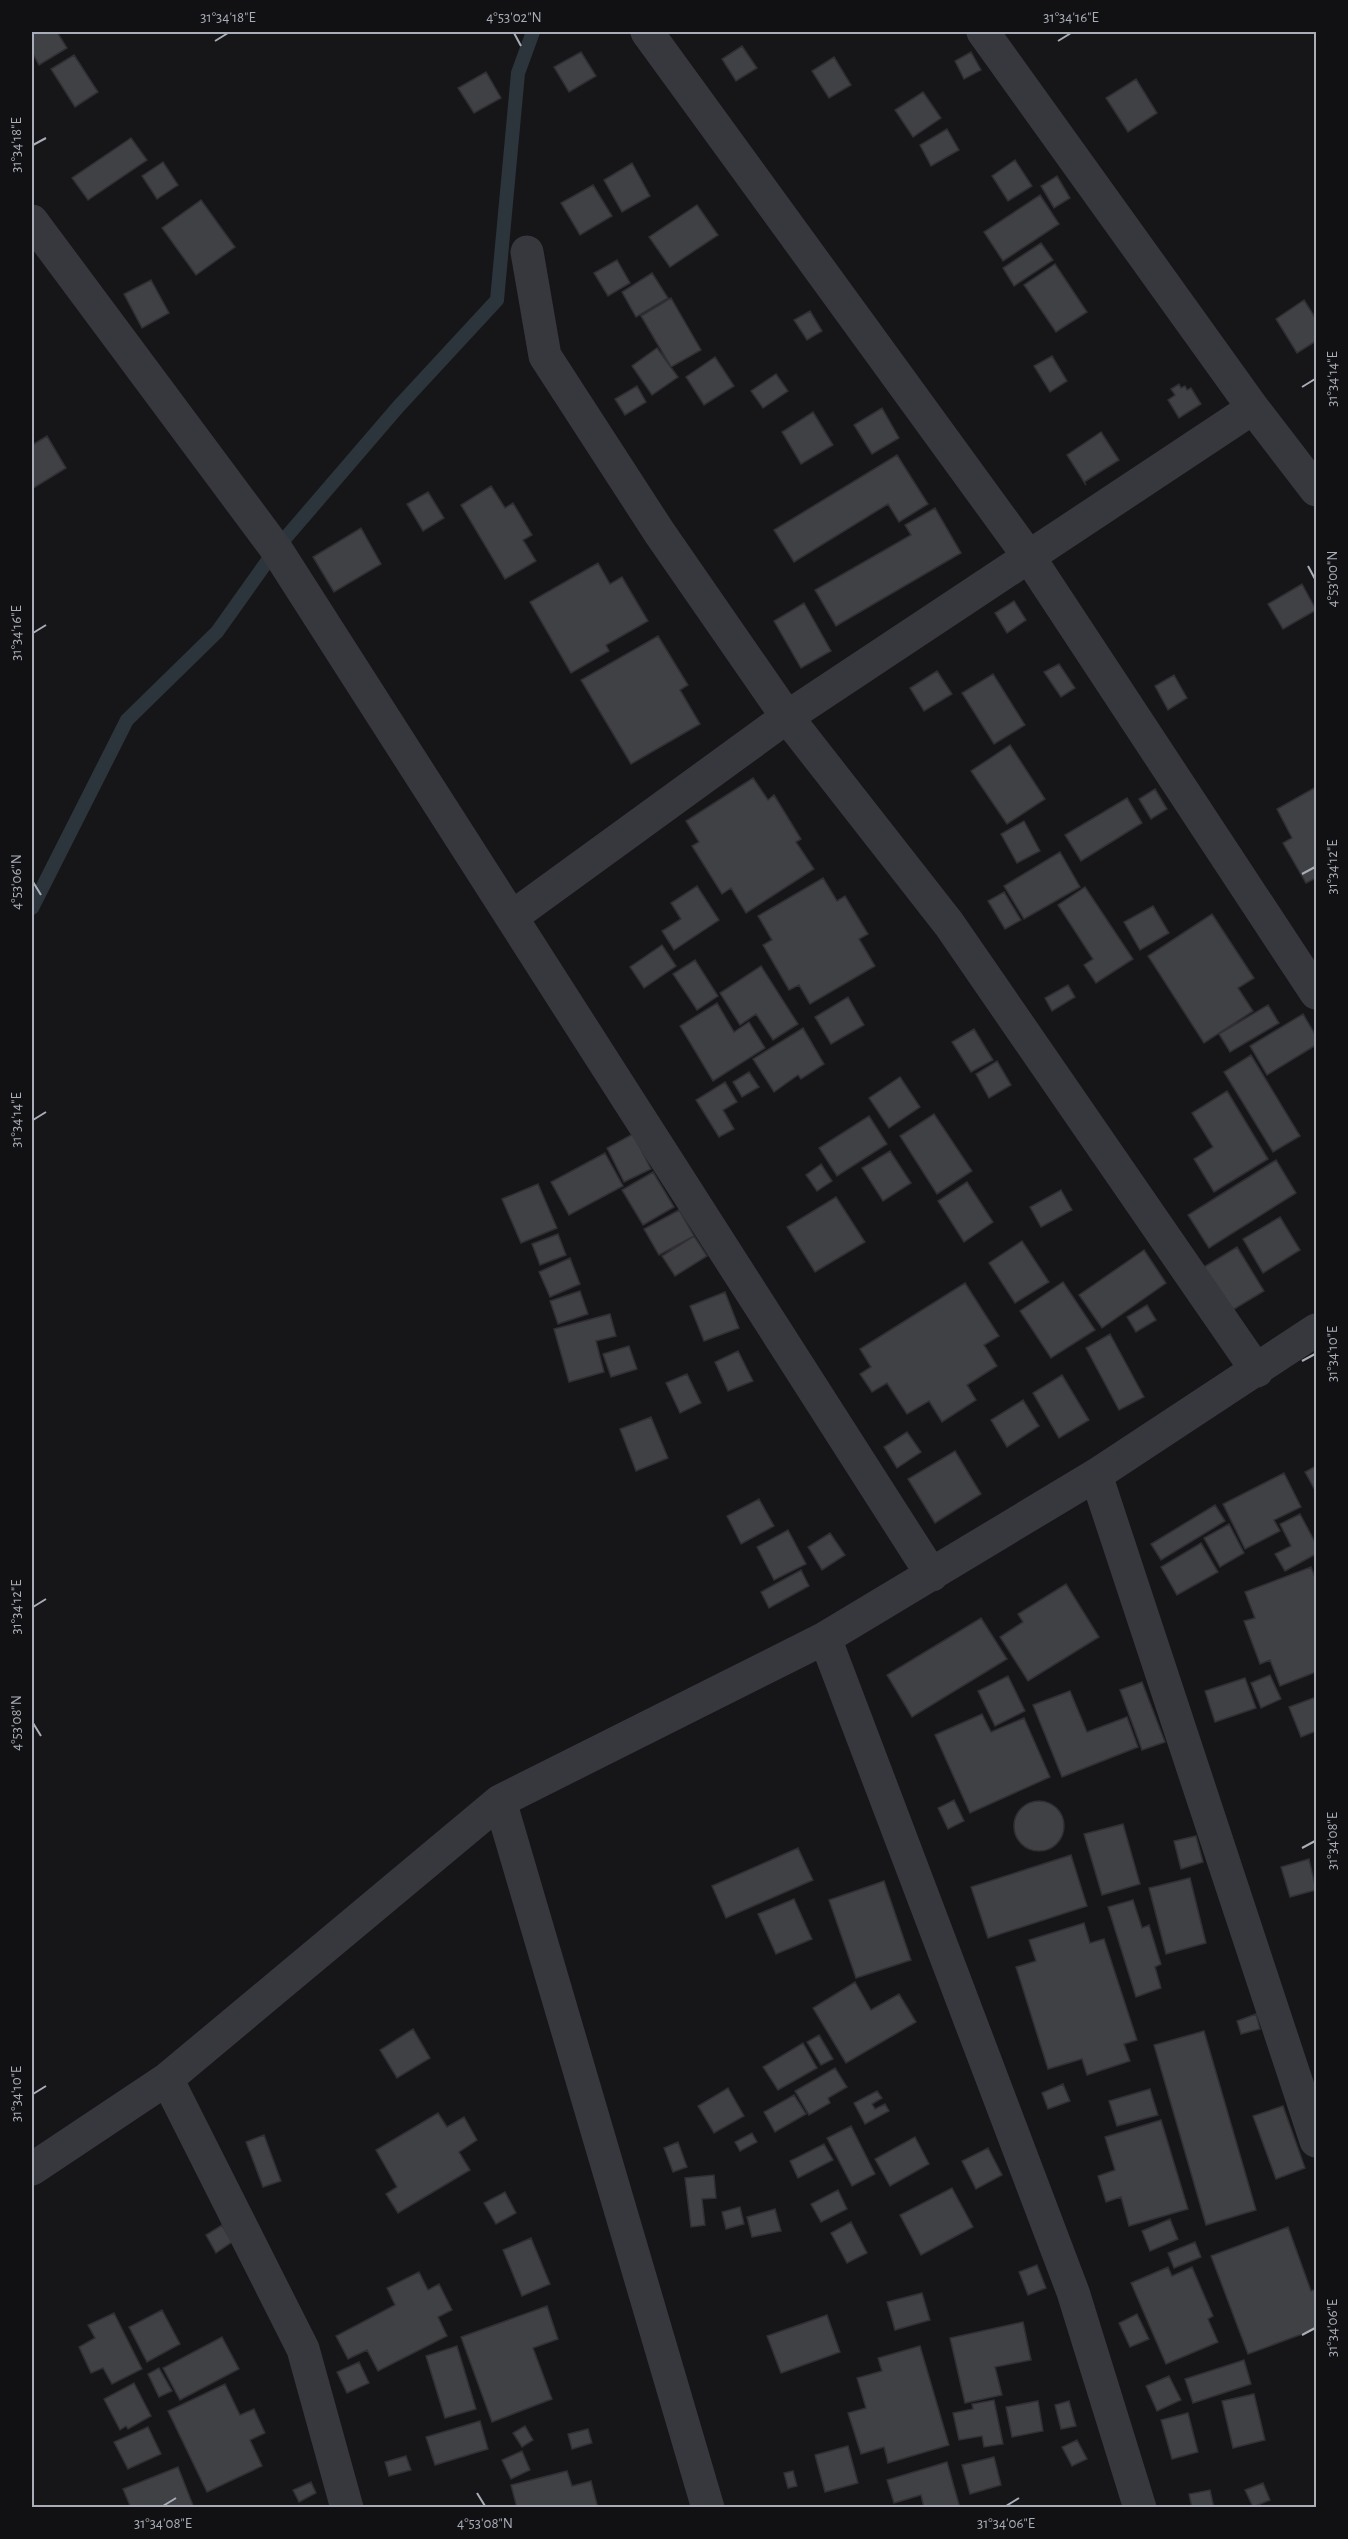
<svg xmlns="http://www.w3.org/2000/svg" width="1348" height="2539" viewBox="0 0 1348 2539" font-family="'Alegreya Sans',sans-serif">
	<rect width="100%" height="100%" fill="#161618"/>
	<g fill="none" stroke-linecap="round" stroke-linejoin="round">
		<path stroke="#2c353c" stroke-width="14" d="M32 908 127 720 217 632 276 549 398 407 497 300 518 73 533 32"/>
	</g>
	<path fill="#404145" stroke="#303034" stroke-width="1.5" d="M32 32H57L67 48 39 65 32 52Z
		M742 46 757 68 736 81 722 59Z
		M581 52 596 76 569 92 554 67Z
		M971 52 981 70 964 79 955 61Z
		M74 55 98 92 75 107 51 69Z
		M834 57 851 85 829 98 812 71Z
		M486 72 501 98 474 113 458 88Z
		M1136 79 1157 113 1128 132 1106 98Z
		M923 92 941 118 913 137 895 110Z
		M947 129 959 150 931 166 920 145Z
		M131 138 147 160 88 200 72 178Z
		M1015 160 1032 186 1008 201 992 176Z
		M163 162 178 185 157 199 142 176Z
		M632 163 650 196 622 212 604 180Z
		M1057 176 1070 198 1054 208 1041 186Z
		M593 185 612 216 580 235 561 203Z
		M1040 195 1059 224 1003 261 984 232Z
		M201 200 235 247 196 275 162 228Z
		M697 205 718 235 670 267 649 237Z
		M1041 243 1053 260 1014 286 1003 268Z
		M617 260 630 283 608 296 594 273Z
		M1055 264 1087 312 1056 332 1024 285Z
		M652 273 668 298 636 317 622 292Z
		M151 280 169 313 142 328 124 294Z
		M671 298 701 350 671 367 641 316Z
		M1304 300 1316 319V341L1297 353 1276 319Z
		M810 311 822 331 807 340 794 320Z
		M657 348 678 377 652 395 632 366Z
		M1052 356 1067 381 1050 392 1034 366Z
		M715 357 734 386 704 405 686 377Z
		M776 374 788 391 763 408 751 391Z
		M1179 384 1181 388 1185 386 1187 390 1191 388 1201 404 1179 418 1168 400 1175 395 1171 389Z
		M637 386 646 402 625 415 615 399Z
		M882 408 899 438 872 454 854 425Z
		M813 412 833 445 801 464 782 432Z
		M1101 432 1119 460 1084 482 1086 485 1067 455Z
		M47 436 66 468 32 489V445Z
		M897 455 928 504 899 522 888 504 794 562 774 530Z
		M491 486 505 508 513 503 532 535 523 540 536 561 505 579 461 505Z
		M428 492 444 518 423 531 407 504Z
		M935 508 961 553 836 626 815 590 911 535 905 525Z
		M361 528 381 564 334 592 313 557Z
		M598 563 610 584 622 577 648 621 606 645 609 651 571 673 530 602Z
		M1302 584 1316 610 1283 629 1268 604Z
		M1014 601 1026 620 1007 633 995 613Z
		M804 603 831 651 801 668 774 621Z
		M658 636 688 685 680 690 700 724 631 764 581 680Z
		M1059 664 1075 688 1061 697 1044 672Z
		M937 671 952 694 924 711 910 688Z
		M993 674 1025 725 994 744 962 693Z
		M1174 675 1187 698 1168 710 1155 686Z
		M1010 745 1045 799 1007 824 971 771Z
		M753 778 768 800 774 795 801 839 796 842 814 869 746 913 731 888 722 894 692 846 699 842 686 821Z
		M1316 787V878L1306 883 1283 843 1292 838 1277 809Z
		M1155 789 1167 809 1151 819 1139 799Z
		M1127 798 1142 823 1081 861 1065 835Z
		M1024 821 1040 851 1017 863 1001 834Z
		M1060 852 1080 887 1024 919 1004 886Z
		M823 878 837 901 845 896 868 934 859 939 875 966 810 1004 799 985 789 990 763 945 772 940 758 916Z
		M697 886 719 920 674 950 662 931 681 919 671 903Z
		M1085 887 1133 959 1096 983 1084 965 1093 959 1058 905Z
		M1004 892 1021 920 1005 929 988 901Z
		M1153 906 1169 933 1140 950 1124 922Z
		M1212 914 1254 978 1238 988 1253 1011 1204 1043 1148 956Z
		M662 945 676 966 644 988 630 967Z
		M695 960 718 996 697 1010 673 974Z
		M761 966 798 1024 773 1040 756 1014 740 1025 720 993Z
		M1068 985 1075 997 1052 1011 1045 998Z
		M848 997 864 1025 831 1044 815 1017Z
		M717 1003 734 1032 749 1022 765 1048 713 1081 680 1026Z
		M1268 1005 1279 1023 1230 1052 1219 1034Z
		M1303 1014 1316 1036V1045L1267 1075 1250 1046Z
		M803 1028 824 1064 801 1079 798 1075 774 1092 753 1059Z
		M974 1029 993 1060 971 1072 952 1042Z
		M1251 1055 1300 1136 1273 1152 1224 1072Z
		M997 1061 1011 1085 989 1098 976 1074Z
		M749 1072 759 1087 742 1097 733 1082Z
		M900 1077 920 1107 889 1128 869 1098Z
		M725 1082 737 1102 723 1110 734 1129 719 1137 696 1100Z
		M1227 1091 1268 1159 1214 1192 1194 1159 1213 1147 1192 1113Z
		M934 1114 972 1171 937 1194 900 1136Z
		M869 1116 887 1144 837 1176 819 1148Z
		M633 1134 651 1169 624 1182 607 1148Z
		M890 1151 911 1183 883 1201 862 1168Z
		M605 1153 623 1186 569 1215 551 1182Z
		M1276 1160 1296 1193 1209 1248 1188 1215Z
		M821 1164 832 1181 817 1191 806 1175Z
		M653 1172 674 1207 643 1225 622 1190Z
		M967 1182 993 1222 964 1242 938 1201Z
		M538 1184 557 1228 521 1243 502 1199Z
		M1061 1190 1072 1210 1041 1227 1030 1207Z
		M836 1197 865 1242 815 1272 787 1227Z
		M679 1210 694 1236 659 1255 644 1229Z
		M1280 1217 1300 1250 1263 1273 1243 1239Z
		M558 1234 566 1255 540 1265 532 1244Z
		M694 1236 707 1256 675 1276 662 1256Z
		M1022 1241 1049 1282 1015 1303 989 1263Z
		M1237 1247 1264 1291 1226 1314 1199 1270Z
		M1144 1250 1166 1283 1102 1328 1079 1295Z
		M570 1258 580 1284 550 1297 539 1272Z
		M1063 1282 1095 1330 1051 1358 1020 1311Z
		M965 1283 999 1336 984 1345 997 1366 967 1385 976 1400 942 1422 929 1401 907 1414 887 1383 872 1392 860 1374 871 1367 860 1349Z
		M580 1291 588 1314 558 1324 550 1301Z
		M725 1292 739 1328 704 1341 690 1306Z
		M1147 1305 1156 1320 1136 1332 1127 1317Z
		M610 1314 616 1336 596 1341 604 1372 569 1382 554 1329Z
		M1110 1334 1144 1397 1119 1410 1086 1348Z
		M629 1346 637 1369 611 1377 603 1354Z
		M738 1351 753 1381 728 1391 715 1362Z
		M687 1374 701 1403 680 1413 666 1383Z
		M1062 1375 1089 1420 1059 1438 1033 1393Z
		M1023 1400 1039 1426 1007 1447 991 1420Z
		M651 1417 668 1458 636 1471 620 1429Z
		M907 1432 921 1452 897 1468 884 1447Z
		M955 1451 981 1494 935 1523 908 1479Z
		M1316 1466V1492L1305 1472Z
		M1284 1473 1301 1507 1274 1520 1280 1531 1245 1549 1223 1504Z
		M759 1499 774 1526 741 1544 727 1516Z
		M1215 1505 1225 1521 1161 1560 1151 1544Z
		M1300 1514 1316 1544V1554L1285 1571 1275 1554 1291 1546 1280 1524Z
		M1229 1524 1244 1553 1220 1567 1204 1538Z
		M788 1530 806 1564 774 1580 757 1547Z
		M830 1533 845 1555 822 1570 808 1547Z
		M1201 1543 1218 1572 1177 1595 1161 1567Z
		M1311 1567 1316 1580V1672L1280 1686 1270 1660 1260 1664 1244 1621 1255 1618 1245 1592Z
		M801 1570 809 1586 769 1608 761 1592Z
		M1066 1584 1099 1637 1028 1681 1000 1637 1023 1622 1018 1614Z
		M981 1618 1007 1659 912 1717 887 1675Z
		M1270 1675 1281 1699 1261 1708 1251 1683Z
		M1008 1676 1025 1711 995 1726 978 1691Z
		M1245 1678 1256 1708 1215 1722 1205 1691Z
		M1142 1682 1165 1742 1142 1750 1120 1690Z
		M1070 1691 1087 1732 1127 1717 1138 1747 1062 1777 1033 1705Z
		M1316 1697V1731L1301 1737 1289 1707Z
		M982 1714 991 1732 1024 1718 1050 1777 970 1813 935 1735Z
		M954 1800 964 1821 948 1829 938 1808Z
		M1014 1826a25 25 0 1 1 50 0a25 25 0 1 1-50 0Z
		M1123 1824 1140 1884 1102 1895 1084 1834Z
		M1196 1836 1203 1862 1181 1869 1174 1841Z
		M798 1848 813 1880 726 1918 712 1886Z
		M1071 1855 1087 1906 988 1938 971 1887Z
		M1309 1859 1316 1890 1290 1897 1281 1867Z
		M1190 1878 1206 1943 1166 1954 1149 1888Z
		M884 1881 911 1960 856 1978 829 1900Z
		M794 1899 812 1939 776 1954 758 1914Z
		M1133 1900 1142 1928 1149 1925 1161 1964 1155 1967 1161 1988 1136 1997 1108 1907Z
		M1084 1923 1090 1943 1104 1939 1137 2040 1124 2044 1130 2061 1087 2075 1082 2059 1048 2069 1016 1967 1036 1961 1029 1940Z
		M855 1982 871 2010 899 1994 916 2022 846 2063 813 2008Z
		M1256 2014 1260 2029 1241 2034 1237 2021Z
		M413 2029 430 2058 397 2078 380 2050Z
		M1204 2031 1256 2210 1206 2225 1154 2045Z
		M819 2035 833 2059 821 2065 807 2042Z
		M803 2043 817 2068 778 2090 763 2067Z
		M835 2068 847 2087 828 2098 830 2103 809 2115 795 2091Z
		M1063 2084 1070 2101 1048 2109 1042 2093Z
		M728 2088 744 2116 714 2133 698 2106Z
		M1150 2089 1158 2115 1117 2126 1109 2101Z
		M877 2091 882 2098 872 2104 875 2109 885 2104 889 2111 865 2124 854 2103Z
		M794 2095 806 2114 775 2132 764 2112Z
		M1283 2106 1305 2168 1276 2179 1253 2116Z
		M438 2113 447 2127 464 2117 477 2140 459 2152 470 2170 398 2213 386 2194 397 2187 376 2150Z
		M1161 2120 1188 2209 1129 2226 1121 2197 1106 2202 1098 2176 1115 2170 1105 2137Z
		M851 2126 875 2174 852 2186 827 2138Z
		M752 2133 757 2142 740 2151 735 2142Z
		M264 2135 281 2181 263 2187 246 2142Z
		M915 2137 929 2164 890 2186 875 2159Z
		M678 2142 687 2167 673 2172 664 2148Z
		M824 2144 833 2160 798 2178 790 2161Z
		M988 2148 1002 2175 976 2189 962 2161Z
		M714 2175 716 2198 702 2199 705 2225 691 2227 685 2178Z
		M952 2188 973 2227 921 2255 900 2215Z
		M838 2190 847 2209 821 2222 811 2204Z
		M505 2192 516 2213 496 2224 484 2203Z
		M740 2207 744 2224 726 2229 722 2212Z
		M775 2209 781 2231 752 2237 747 2217Z
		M1170 2219 1178 2239 1150 2251 1142 2231Z
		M851 2222 867 2253 847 2263 831 2233Z
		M222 2225 232 2242 216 2253 206 2235Z
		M1288 2227 1311 2291 1316 2289V2329L1248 2354 1211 2256Z
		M531 2238 550 2284 522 2296 503 2250Z
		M1195 2242 1201 2257 1174 2268 1168 2253Z
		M1037 2265 1046 2288 1028 2295 1019 2272Z
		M1168 2267 1172 2276 1192 2267 1213 2316 1208 2319 1218 2342 1166 2364 1131 2283Z
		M419 2272 428 2290 439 2284 452 2310 438 2317 447 2336 378 2371 367 2350 348 2359 336 2336 395 2305 387 2288Z
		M922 2293 930 2320 895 2330 887 2302Z
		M547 2306 558 2339 533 2348 552 2399 492 2422 461 2337Z
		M162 2310 180 2344 147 2362 129 2327Z
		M114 2313 142 2369 112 2384 103 2368 91 2373 79 2347 95 2338 88 2325Z
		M1137 2314 1149 2339 1130 2347 1119 2323Z
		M827 2315 840 2352 781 2373 767 2336Z
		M1023 2322 1031 2360 995 2367 1002 2395 965 2403 950 2338Z
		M222 2337 239 2369 180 2400 163 2368Z
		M457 2346 476 2409 445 2418 426 2356Z
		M920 2346 949 2445 888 2463 884 2447 861 2454 848 2413 866 2408 857 2378 882 2371 878 2358Z
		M1244 2360 1251 2384 1193 2403 1185 2379Z
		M359 2362 369 2383 347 2393 337 2372Z
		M159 2368 172 2391 159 2397 148 2374Z
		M1169 2376 1181 2400 1157 2411 1146 2386Z
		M134 2383 151 2416 128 2429 126 2426 120 2430 104 2399Z
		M225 2384 240 2415 254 2409 265 2433 250 2440 262 2466 207 2492 168 2411Z
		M1254 2394 1265 2440 1233 2448 1222 2401Z
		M994 2400 1003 2444 984 2447 982 2436 959 2440 953 2413 973 2409 972 2404Z
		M1038 2401 1043 2431 1012 2437 1006 2407Z
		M1069 2401 1076 2426 1061 2429 1055 2405Z
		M1188 2413 1198 2452 1172 2459 1161 2420Z
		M480 2421 488 2449 435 2465 426 2437Z
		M525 2426 533 2440 522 2447 513 2433Z
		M148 2427 161 2454 128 2469 114 2442Z
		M588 2429 592 2443 572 2449 568 2434Z
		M1077 2440 1087 2459 1072 2466 1062 2447Z
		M848 2446 858 2483 825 2492 815 2455Z
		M522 2451 530 2470 511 2479 502 2460Z
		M406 2456 411 2470 389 2476 385 2462Z
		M994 2457 1001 2485 970 2494 962 2465Z
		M947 2462 960 2508H924L921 2495 894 2503 887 2480Z
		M178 2467 194 2508H131L123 2489Z
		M567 2471 572 2486 591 2481 598 2508H517L511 2485Z
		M793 2471 797 2486 788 2488 784 2473Z
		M311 2482 316 2493 299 2502 293 2490Z
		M1263 2483 1270 2500 1253 2507 1245 2490Z
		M1210 2490 1214 2508H1192L1189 2494Z"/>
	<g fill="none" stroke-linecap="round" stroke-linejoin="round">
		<path stroke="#37383d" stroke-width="33" d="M647 32 1029 557 1316 993
			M983 32 1253 408 1316 490
			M32 221 276 549 932 1575
			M527 252 545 356 659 532 787 717 949 924 1257 1371
			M512 917 787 717 1253 408
			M1096 1475 1316 2141
			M825 1638 1073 2292 1140 2508
			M500 1801 708 2508
			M167 2079 303 2349 347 2508
			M32 2169 167 2079 500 1801 825 1638 1096 1475 1316 1330"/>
	</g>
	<path fill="none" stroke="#a8adb8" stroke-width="2" d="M514 33 521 46M215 41 228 33M1058 41 1071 33M33 145 46 138M1302 387 1315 379M1308 566 1315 579M33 633 46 625M1302 874 1315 867M33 882 41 895M33 1120 46 1112M1302 1361 1315 1354M33 1607 46 1599M33 1723 41 1736M1302 1848 1315 1841M33 2094 46 2086M1302 2335 1315 2328M477 2493 485 2506M163 2506 176 2498M1006 2506 1019 2498"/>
	<rect width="1348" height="2539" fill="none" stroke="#111113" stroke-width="66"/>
	<rect x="33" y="33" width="1282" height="2473" fill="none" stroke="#a8adb8" stroke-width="2"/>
	<g font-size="15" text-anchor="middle" fill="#a8adb8">
		<text x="228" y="22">31°34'18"E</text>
		<text x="514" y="22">4°53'02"N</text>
		<text x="1071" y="22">31°34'16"E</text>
		<text transform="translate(16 145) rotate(-90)" y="5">31°34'18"E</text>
		<text transform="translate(1332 379) rotate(-90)" y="5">31°34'14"E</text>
		<text transform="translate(1332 579) rotate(-90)" y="5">4°53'00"N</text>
		<text transform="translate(16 633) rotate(-90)" y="5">31°34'16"E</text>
		<text transform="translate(1332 867) rotate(-90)" y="5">31°34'12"E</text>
		<text transform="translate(16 882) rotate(-90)" y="5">4°53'06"N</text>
		<text transform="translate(16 1120) rotate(-90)" y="5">31°34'14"E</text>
		<text transform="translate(1332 1354) rotate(-90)" y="5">31°34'10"E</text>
		<text transform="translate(16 1607) rotate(-90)" y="5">31°34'12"E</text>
		<text transform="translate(16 1723) rotate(-90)" y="5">4°53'08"N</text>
		<text transform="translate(1332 1841) rotate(-90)" y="5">31°34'08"E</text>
		<text transform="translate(16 2094) rotate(-90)" y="5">31°34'10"E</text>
		<text transform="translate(1332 2328) rotate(-90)" y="5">31°34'06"E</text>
		<text x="163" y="2528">31°34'08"E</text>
		<text x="485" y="2528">4°53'08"N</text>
		<text x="1006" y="2528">31°34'06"E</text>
	</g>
</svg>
